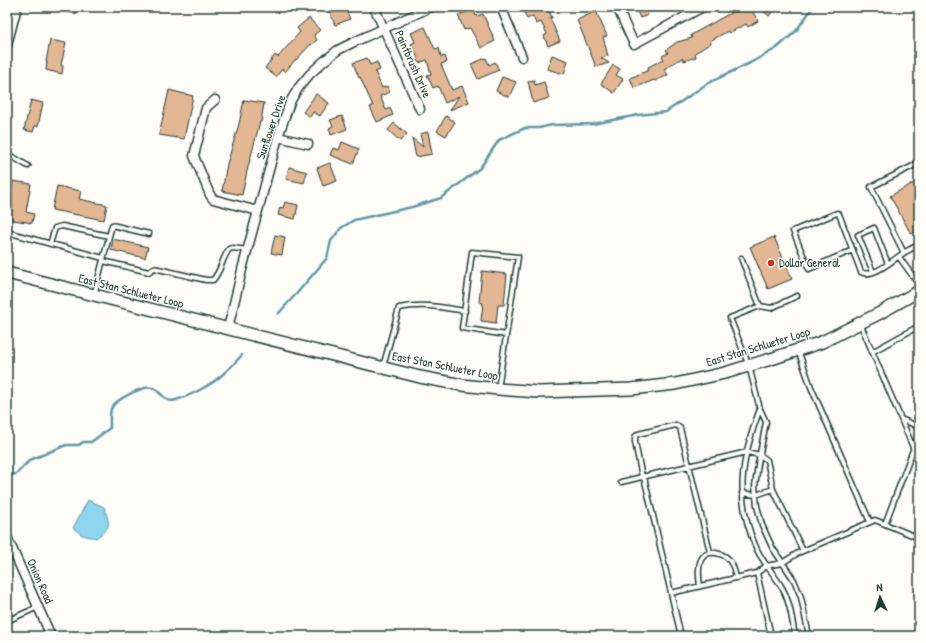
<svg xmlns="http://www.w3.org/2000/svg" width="926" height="643" viewBox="0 0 926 643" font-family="'Patrick Hand',sans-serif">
	<rect width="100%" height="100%" fill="#fdfcf7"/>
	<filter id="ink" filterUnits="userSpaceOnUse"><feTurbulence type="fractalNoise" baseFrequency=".025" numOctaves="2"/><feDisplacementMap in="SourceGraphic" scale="8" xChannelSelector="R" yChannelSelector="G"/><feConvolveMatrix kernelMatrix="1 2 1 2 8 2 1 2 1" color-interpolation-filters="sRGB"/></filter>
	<g filter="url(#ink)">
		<path fill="#8ed6ef" stroke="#6299a4" d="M88 500 104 507C110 526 112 526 96 538L82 535 73 528Z"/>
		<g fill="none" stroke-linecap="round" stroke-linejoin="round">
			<path stroke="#6299a4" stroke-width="2.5" d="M278 314 298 292 327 258 331 241 341 228 354 220 412 207 441 198 480 168 499 140 525 128H539L552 125 593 124 638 115 666 112 708 83 750 63 777 48 796 31 813 7
				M7 476 16 474 30 460 66 445H79L83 442H91L110 428C110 422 109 412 112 407 117 399 144 385 153 388 162 392 165 404 176 400 190 396 211 385 222 375 229 369 236 362 242 355"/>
		</g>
		<path fill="#e3b694" stroke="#1f3d34" d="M55 7H78L76 14 55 9Z
			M338 7H358V8L347 12 350 19 335 25 329 10Z
			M536 7H548L552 18H550L560 41 548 46 544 36 547 34 541 22 536 24 533 16 527 19 524 12Z
			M635 7H644L648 15 640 18Z
			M741 7H750L758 21 748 27 746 24 729 33 728 31 710 41 711 43 695 53 696 57 684 61 682 58 664 69 668 75 655 81 654 80 634 88 630 78 649 70 648 67 664 59 662 56 668 53 666 50 677 42 692 38 691 35Z
			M759 7H776L769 16Z
			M474 9 476 16 483 14 495 41 481 48 470 28 464 30 458 15Z
			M596 11 607 36 603 37 608 56 601 58 609 63 596 67 577 20Z
			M309 18 320 30 314 35 317 40 311 45V44L296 60H295L285 72 282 69 276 77 265 68 275 55 278 57 300 32 297 28Z
			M425 27 435 49 439 48 441 57 445 56 447 62 441 64 452 90 462 86 469 102 450 110 459 96 445 103 438 86 433 88 427 75 431 74 427 60 419 63 415 50H414L411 44 415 42 411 33Z
			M50 40 66 43 61 65 63 66 62 74 46 70 47 62H46Z
			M552 55 568 61 564 74 547 69Z
			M367 58 370 65 377 62 380 70 375 72 382 88 387 86 390 92 380 96 386 110 390 108 393 115 377 122 370 107 373 106 360 77 359 78 353 63Z
			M486 58 489 65 495 62 499 70 478 79 471 64Z
			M613 65 620 69 616 75 623 79 614 93 601 84Z
			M502 77 516 82 509 97 496 91Z
			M534 80 535 85 544 82 549 98 533 103 528 81Z
			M169 90 193 96 184 139 159 135Z
			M316 94 329 103 320 116 313 112 310 117 303 112Z
			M31 100 43 103 38 126H35L33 132 24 130Z
			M244 100 264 103 261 122H260L247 171 242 195 222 191 227 164 239 124Z
			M342 116 347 129 331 135 329 128 333 126 330 120Z
			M446 116 455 122 446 136 437 131Z
			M394 123 407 134 400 141 388 130Z
			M428 132 432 154 416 157 412 138 423 147 420 134Z
			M342 142 359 149 353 164 330 155 333 148 339 150Z
			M330 163 337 181 323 186 317 168Z
			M289 167 307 172 304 183 286 179Z
			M919 180V230L911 234 890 196Z
			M13 181 31 184 26 212 34 214 32 223 7 219V194L11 192Z
			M57 186 81 191 79 199 107 205 104 220 52 210Z
			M285 202 298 205 295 219 278 215 280 207 283 208Z
			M275 235 285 237 282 255 271 253Z
			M774 237 792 279 768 289 750 247Z
			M113 239 148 247 145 258 111 250Z
			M482 271 507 274 504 305H498L496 323 481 321 483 303 479 302Z"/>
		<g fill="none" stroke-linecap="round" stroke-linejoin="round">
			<g stroke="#1f3d34" stroke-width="7">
				<path id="service" d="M7 157H13L28 166
					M7 232 103 258
					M50 244 55 228 62 226 109 236
					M853 250 809 269 793 231 837 213 839 214 861 272C873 279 895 258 905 252 909 250 914 247 919 245
					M904 253 871 187 919 163
					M899 257 919 285
					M741 258 760 306 730 318 749 366 760 409 766 422 758 464 755 486 757 506 762 525 772 547 794 580 801 597 809 636
					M103 261 149 272 154 268 206 280H213C221 271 222 259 229 249L233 248 247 250
					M873 272 858 235 874 228 888 264
					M94 295 112 225 149 234
					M760 306 771 308 797 296
					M860 323 901 419 919 427
					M798 350 811 387 870 522
					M872 352 919 326
					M383 367 399 308C423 303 441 307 465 311
					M498 389 518 257 472 252 462 328 506 335
					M760 409C742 457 734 496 755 545 761 561 773 572 781 586 790 600 792 620 795 636
					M901 419 914 450
					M642 477 635 442V437L638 434 676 425 680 428 710 552
					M644 477 681 636
					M621 482 747 452 760 455 767 460 773 489 756 495 742 493
					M773 489 803 551
					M885 524 919 434
					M757 573 766 566 782 563 798 553 875 520 919 538
					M700 586C698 573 696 550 716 553 722 554 728 557 731 563 734 567 735 573 736 578
					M671 593 757 573 771 636
					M7 621 38 607"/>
			</g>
			<g stroke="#1f3d34" stroke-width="11">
				<path id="minor" d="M374 7 420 109
					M501 7 522 57
					M617 7 634 44 703 7
					M7 45 17 7
					M215 100 206 108 194 156 210 195 213 199 258 211
					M278 137 308 144
					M228 328 243 266 278 137 290 102 299 87 310 74 324 61 338 50 354 42 431 7
					M7 537 51 636"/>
			</g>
			<g stroke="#1f3d34" stroke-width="14">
				<path id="secondary" d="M7 273 420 377 462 385 498 389 539 392 631 389 675 384 725 373 774 358 822 342 880 313 919 291"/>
			</g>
			<use href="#service" stroke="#fdfcf7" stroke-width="4"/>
			<use href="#minor" stroke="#fdfcf7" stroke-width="8"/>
			<use href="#secondary" stroke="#fdfcf7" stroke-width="11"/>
		</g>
	</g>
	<circle fill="#c8321e" stroke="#fdfcf7" stroke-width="1.5" cx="771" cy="263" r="4"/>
	<g text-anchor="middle" stroke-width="3" stroke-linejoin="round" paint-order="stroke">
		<g font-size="12" fill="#1f3d34" stroke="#fdfcf7">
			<text transform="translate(413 64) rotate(66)" y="4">Paintbrush Drive</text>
			<text transform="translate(271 127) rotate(-71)" y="4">Sunflower Drive</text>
			<text transform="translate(131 291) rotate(14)" y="4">East Stan Schlueter Loop</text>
			<text transform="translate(758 347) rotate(-17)" y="4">East Stan Schlueter Loop</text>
			<text transform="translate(445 366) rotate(11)" y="4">East Stan Schlueter Loop</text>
			<text transform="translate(40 581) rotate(66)" y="4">Onion Road</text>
		</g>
		<g font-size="12" fill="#1f3d34" stroke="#fdfcf7" text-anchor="start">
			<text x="779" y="267">Dollar General</text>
		</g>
	</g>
	<rect width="926" height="643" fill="none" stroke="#fdfcf7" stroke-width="24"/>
	<rect x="12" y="12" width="902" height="619" fill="none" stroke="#1f3d34" stroke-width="1.5" filter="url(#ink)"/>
	<g transform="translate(880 597) rotate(356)" stroke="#fdfcf7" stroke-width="3" paint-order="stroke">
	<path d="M0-3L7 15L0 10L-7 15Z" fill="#1f3d34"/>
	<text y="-6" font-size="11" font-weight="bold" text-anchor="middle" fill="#1f3d34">N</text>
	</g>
</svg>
